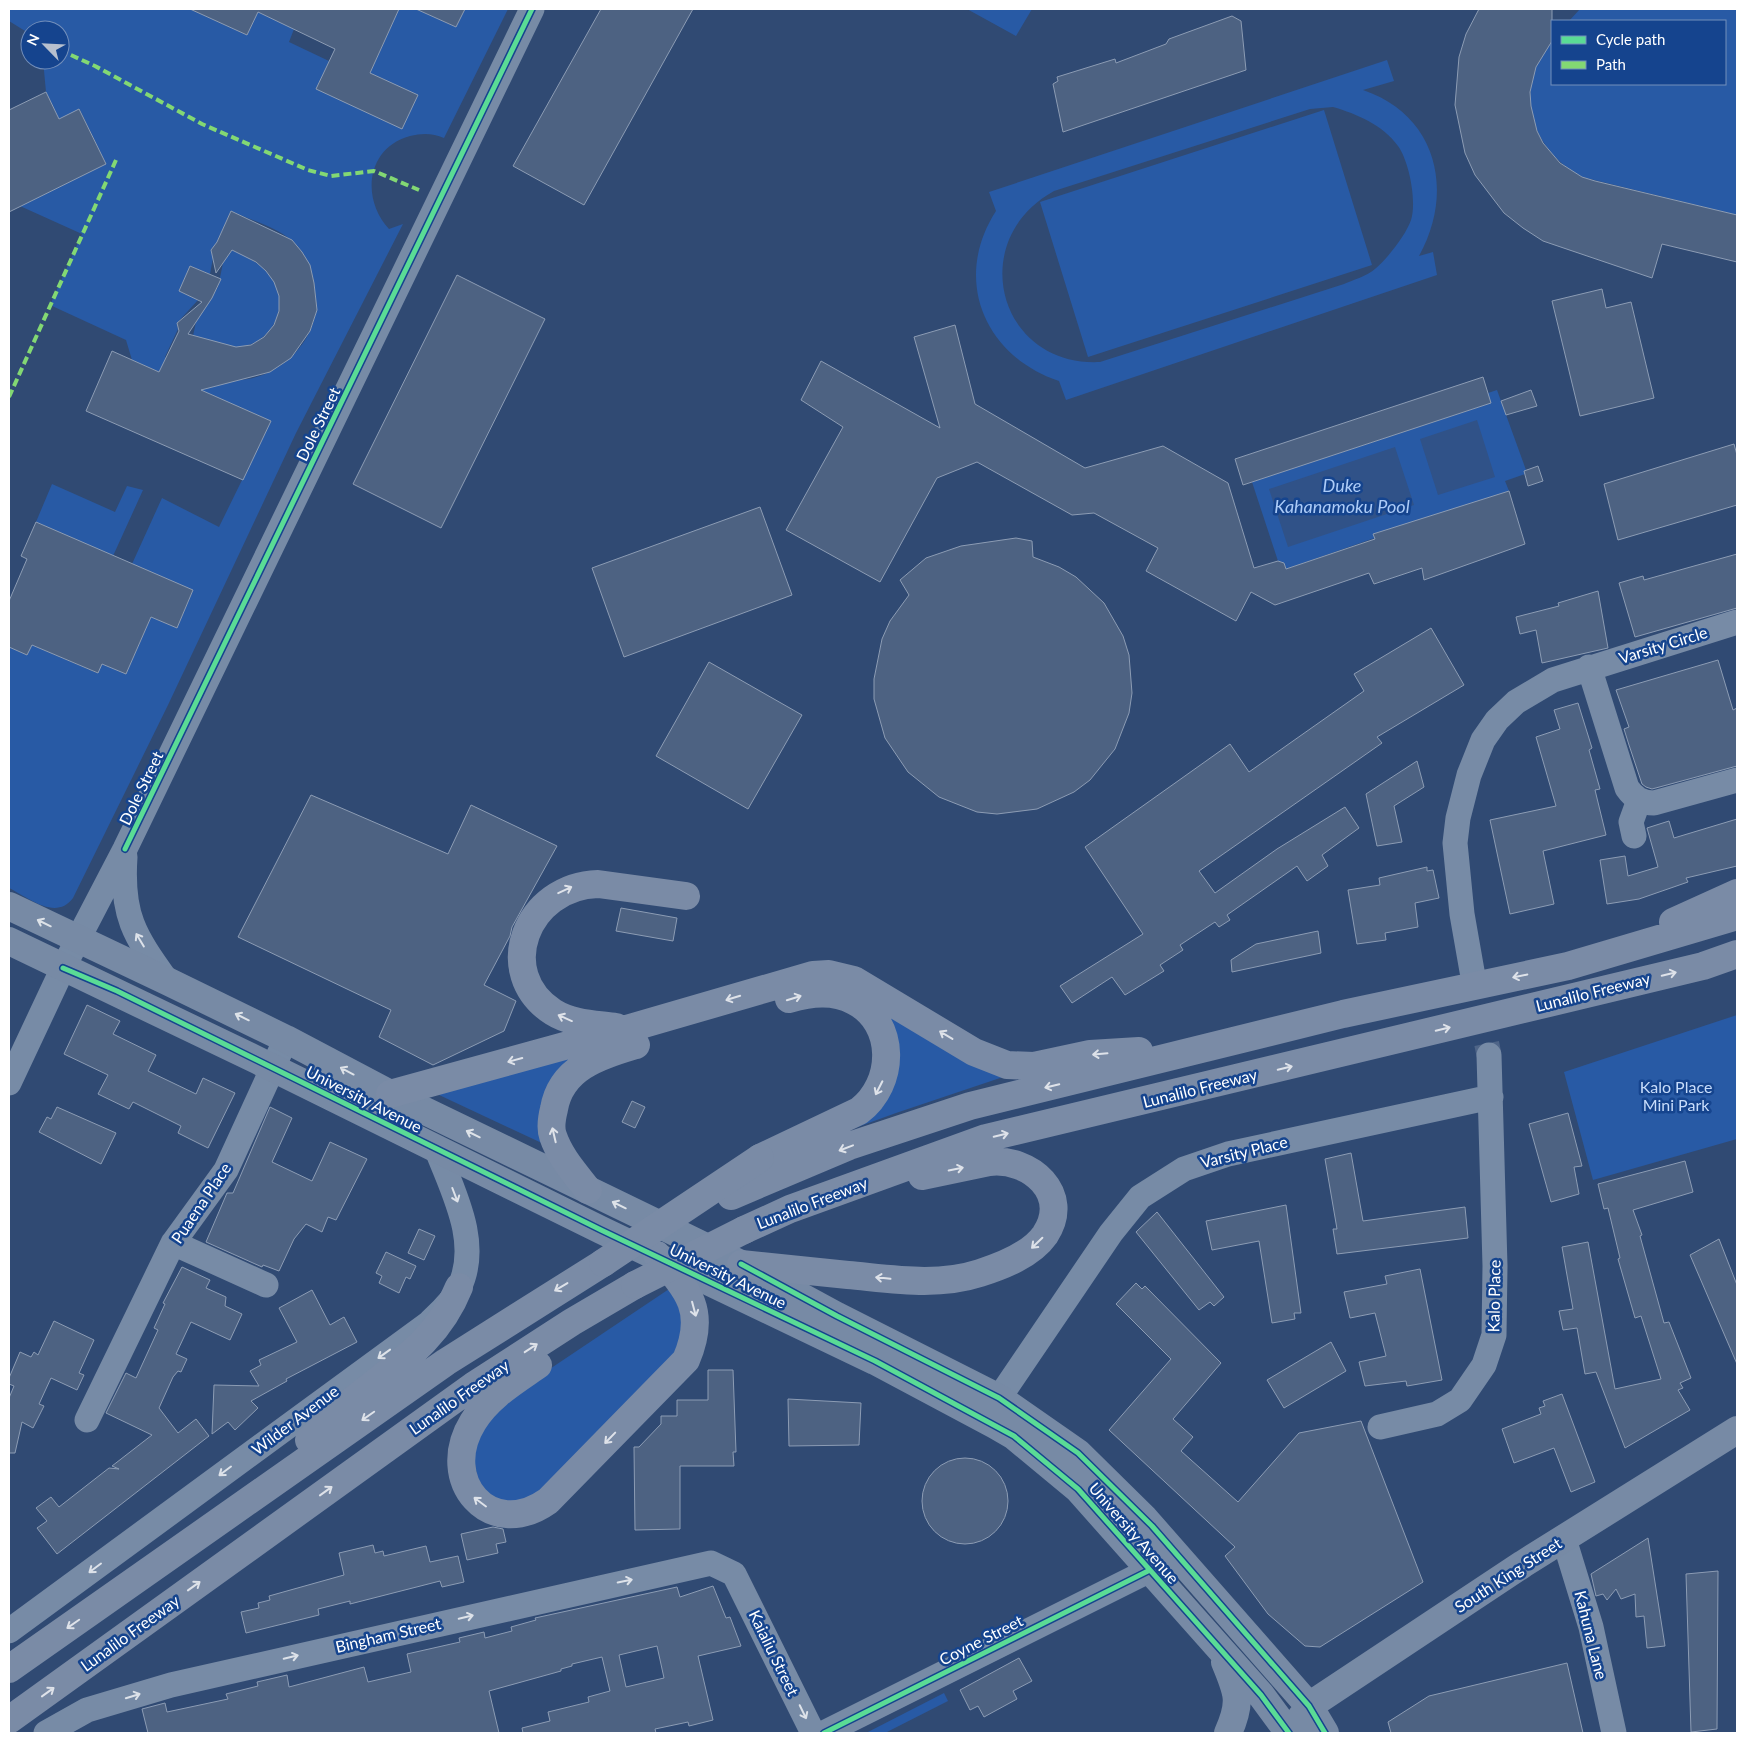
<svg xmlns="http://www.w3.org/2000/svg" width="1746" height="1742" viewBox="0 0 1746 1742" font-family="Lato,sans-serif">
	<rect width="100%" height="100%" fill="#304a73"/>
	<path fill="#285aa5" fill-rule="evenodd" d="M9 9H190L247 35 258 12 294 29 289 42 329 61 370 73 399 9H416L456 27 465 9H508L444 138C433 133 422 133 410 136 366 148 361 199 389 229L403 224 296 433 168 705 73 898C56 921 29 898 9 888V647L27 655 32 645 97 673 102 664 126 674 151 617 177 628 193 590 132 564 162 498 219 527 271 421 132 360 126 340 50 305 82 234 20 206 106 164 80 110 59 119 46 92 43 60H60V30H30V34L9 21ZM231 211C250 220 277 227 292 241 307 254 314 272 315 292 316 298 317 305 316 311 311 347 275 380 237 380 214 380 185 369 165 357L178 329 177 323 198 300 179 291 190 266 210 274 213 258 211 250 217 242Z
		M967 9H1032L1016 36Z
		M1580 9H1737V215L1582 177C1530 150 1512 88 1552 41V84H1725V21H1569Z
		M1387 60 1394 81 1363 90C1437 115 1455 191 1419 256L1433 252 1437 275 1066 400 1059 381C984 356 952 279 996 211L989 192ZM1333 107C1357 114 1383 125 1398 146 1409 161 1417 201 1411 220 1406 235 1387 259 1375 269 1367 276 1353 280 1344 284L1100 362C998 367 965 240 1054 191L1310 109Z
		M1324 110 1372 265 1088 357 1040 202Z
		M232 249C247 257 265 265 274 282 290 310 269 345 238 347 224 348 206 339 193 336L196 322 218 287 223 263Z
		M1497 390 1526 470 1525 474 1505 481 1509 491 1286 569 1284 563 1278 561 1252 482 1479 407 1476 397Z
		M52 484 115 512 127 486 143 490 113 556 36 522Z
		M818 982 846 986 920 1032 984 1067 1001 1073 1003 1077 896 1113 786 1153C792 1147 802 1145 810 1141 847 1126 894 1112 894 1063 894 1044 889 1028 877 1014 856 990 836 984 805 988L590 1054 572 1064 557 1079 546 1103 543 1125 546 1145 437 1094 790 988Z
		M1737 1015V1139L1593 1180 1564 1072Z
		M681 1281 703 1329 525 1506 481 1495 471 1445 505 1399Z
		M944 1693 948 1701 885 1733H866Z"/>
	<path fill="#305288" d="M1477 420 1495 477 1438 495 1420 439Z
		M1395 447 1414 505 1288 547 1269 489Z"/>
	<path fill="#4d6282" stroke="#8c9cb4" fill-rule="evenodd" d="M190 9H399L370 73 418 95 402 129 316 89 335 49 258 12 247 35Z
		M416 9H465L456 27Z
		M601 9H693L584 205 513 166Z
		M1479 9H1552V41L1536 67 1530 92 1531 106 1537 131 1543 143 1560 163 1582 177 1595 181 1737 215V262L1662 244 1652 278 1543 241 1523 228 1504 213 1475 175 1465 153 1455 105 1459 57 1466 34Z
		M1232 16 1241 21 1246 70 1063 132 1053 84 1058 81 1057 77 1115 59 1116 63 1166 44 1169 39Z
		M46 92 59 119 79 109 106 164 9 212V110Z
		M231 211 292 240 302 252 310 265 314 283 317 310 310 331 291 358 270 372 201 390 271 421 243 480 86 411 112 351 159 372 179 331 177 323 202 302 179 291 190 266 221 279 212 298 188 334 236 347 251 345 264 337 274 325 279 311V296L274 282 266 271 256 262 232 250 216 273 211 250 217 242Z
		M457 275 545 319 441 528 353 484Z
		M1602 289 1606 308 1631 302 1654 398 1580 416 1552 301Z
		M955 325 975 404 1085 468 1163 446 1228 483 1254 568 1278 561 1284 563 1286 569 1375 539 1373 534 1509 491 1525 544 1424 580 1422 568 1374 584 1369 573 1275 605 1251 592 1236 621 1146 571 1158 548 1094 513 1072 515 977 462 937 478 880 582 786 530 843 427 801 400 821 361 940 428 914 337Z
		M1483 377 1491 403 1243 485 1235 459Z
		M1531 390 1537 406 1506 415 1501 401Z
		M1734 444 1737 455V505L1618 540 1604 484Z
		M1538 466 1543 481 1528 486 1524 471Z
		M760 507 792 595 624 657 592 568Z
		M36 522 193 590 177 628 151 617 126 674 102 664 98 673 32 645 27 655 9 647V601L27 559 21 556Z
		M1016 538 1032 541 1033 557 1059 567 1076 577 1104 603 1123 636 1129 655 1132 693 1129 713 1115 749 1090 780 1074 792 1037 809 997 814 977 812 939 797 908 772 885 738 874 699V679L882 639 890 621 909 595 900 580 926 558 961 546Z
		M1737 554V608L1635 637 1619 583 1643 576 1644 580Z
		M1598 591 1608 648 1542 663 1536 630 1520 634 1516 617 1559 606 1558 603Z
		M1431 628 1464 685 1377 737 1382 743 1199 871 1215 893 1277 849 1345 807 1359 828 1322 855 1328 866 1307 881 1297 866 1227 915 1230 920 1219 927 1215 922 1180 945 1183 950 1160 965 1164 971 1125 995 1112 977 1072 1003 1060 986 1143 934 1085 847 1230 744 1249 772 1364 691 1354 674Z
		M1718 660 1733 710 1737 708V766L1652 789 1646 787 1642 784 1629 745 1624 729 1629 727 1616 690Z
		M709 662 802 715 748 809 656 756Z
		M1578 703 1592 748 1589 750 1600 789 1595 790 1606 835 1543 851 1554 904 1510 914 1490 820 1556 806 1536 737 1560 729 1554 710Z
		M1417 761 1424 787 1394 806 1402 842 1377 846 1366 794Z
		M311 795 448 854 471 805 557 846 512 927 510 936 484 985 516 1001 504 1031 433 1065 379 1037 391 1010 238 937Z
		M1737 819V866L1686 878 1688 882 1639 899 1607 904 1600 860 1625 856 1628 876 1658 867 1647 828 1669 821 1674 838Z
		M1427 867V871L1433 870 1439 898 1415 903 1418 927 1385 933 1386 940 1357 944 1348 890 1380 885 1379 878Z
		M621 908 677 918 673 941 616 931Z
		M1318 931 1321 953 1232 972 1231 960 1256 944Z
		M87 1005 120 1021 113 1034 156 1055 148 1071 196 1094 203 1078 235 1093 208 1148 178 1133 181 1126 133 1102 129 1109 98 1094 108 1075 64 1054Z
		M632 1101 645 1107 635 1128 622 1122Z
		M57 1107 116 1133 101 1164 39 1132 47 1117 51 1119Z
		M270 1107 292 1118 272 1162 312 1181 330 1142 367 1159 336 1220 328 1217 322 1232 306 1224 294 1239 279 1271 263 1265 262 1267 206 1242 227 1193H233Z
		M1568 1113 1582 1166 1574 1167 1579 1194 1551 1202 1529 1124Z
		M1351 1153 1363 1221 1465 1207 1468 1238 1337 1254 1333 1229H1337L1325 1159Z
		M1685 1161 1693 1192 1633 1210 1642 1235 1640 1236 1664 1323 1669 1322 1691 1378 1680 1383 1683 1388 1678 1390 1690 1410 1625 1448 1596 1372 1585 1374 1577 1328 1563 1330 1559 1311 1573 1309 1562 1247 1588 1242 1615 1389 1661 1379 1641 1316 1635 1318 1618 1259 1620 1258 1608 1208 1604 1209 1598 1184Z
		M1286 1205 1301 1313H1294L1295 1319 1272 1323 1259 1241 1212 1250 1206 1221Z
		M1157 1212 1224 1297 1214 1306 1210 1302 1199 1310 1136 1232Z
		M419 1229 435 1236 424 1260 408 1253Z
		M1719 1239 1737 1285V1364L1690 1255Z
		M386 1252 416 1266 410 1279 406 1277 399 1293 379 1283 382 1276 376 1273Z
		M182 1267 210 1280 206 1288 226 1297 225 1306 242 1314 230 1340 191 1322 176 1354 187 1359 181 1372 178 1371 173 1377 159 1408 178 1433 196 1419 209 1436 57 1554 37 1528 47 1521 36 1508 51 1497 59 1507 109 1468 119 1469 112 1466 152 1435 106 1413 126 1373 136 1378 158 1330 154 1328 165 1304 163 1303Z
		M1420 1269 1442 1380 1407 1386 1406 1381 1365 1386 1359 1362 1386 1356 1375 1313 1350 1318 1344 1292 1387 1284 1385 1276Z
		M1136 1283 1142 1289 1145 1286 1221 1363 1173 1419 1193 1437 1181 1451 1238 1502 1299 1433 1361 1421 1423 1582 1320 1647 1305 1646 1268 1614 1225 1556 1235 1547 1109 1430 1171 1359 1116 1304Z
		M312 1290 330 1325 344 1317 357 1342 286 1379 287 1381 251 1401 258 1408 235 1430 228 1422 212 1434 214 1385 259 1386 250 1371 261 1365 259 1360 297 1342 279 1308Z
		M54 1321 94 1340 79 1373 84 1375 77 1390 51 1378 39 1404 44 1406 33 1428 22 1422 15 1453H9V1398L14 1386 9 1384V1378L20 1352 31 1357 34 1352 38 1355Z
		M1331 1342 1346 1371 1284 1408 1267 1380Z
		M708 1370H733L736 1452H733L734 1466H680V1529L635 1530 634 1447H639L661 1424V1416H677V1400H708Z
		M1562 1394 1595 1482 1571 1492 1554 1448 1514 1463 1502 1429 1541 1414 1539 1408 1545 1406 1543 1401Z
		M788 1399 861 1403 859 1445 789 1446Z
		M922 1501a43 43 0 1 1 86 0a43 43 0 1 1-86 0Z
		M493 1527 503 1529 506 1542 496 1544 498 1553 467 1560 461 1534Z
		M1648 1538 1665 1646 1647 1648 1644 1616 1636 1617 1635 1594 1621 1599 1616 1589 1607 1600 1603 1594 1596 1596 1591 1574Z
		M373 1545 375 1553 383 1551 384 1556 426 1546 430 1562 458 1556 464 1582 442 1587 440 1581 350 1604V1601L318 1609 319 1615 246 1633 241 1612 259 1608 258 1603 270 1600 269 1596 344 1575 339 1553Z
		M1718 1571 1717 1729 1691 1732 1686 1574Z
		M713 1586 726 1618 730 1617 741 1646 698 1656 713 1720 689 1726 688 1722 655 1729 656 1733H523L522 1728 550 1721 548 1712 589 1702 588 1697 610 1691 602 1657 572 1664V1666L561 1669V1671L489 1691 499 1733H148L142 1709 165 1703 167 1712 228 1699 226 1694 258 1686 257 1682 287 1675 289 1687 364 1667 368 1682 411 1672 407 1654 460 1642 459 1638 484 1632 485 1638 512 1631 511 1627 536 1620 535 1618 677 1587 680 1597ZM657 1646 664 1678 626 1687 619 1655Z
		M1019 1658 1032 1681 1013 1691 1017 1699 984 1717 978 1706 970 1710 960 1690Z
		M1567 1663 1583 1733H1391L1388 1722 1429 1696Z"/>
	<g fill="none" stroke-linecap="round" stroke-linejoin="round">
		<path stroke="#4f6588" stroke-width="25" stroke-dasharray="25 12" stroke-linecap="butt" d="M1472 971 1489 1055"/>
		<path stroke="#778ba6" stroke-width="25" d="M1589 667 1627 788C1634 798 1642 803 1654 803L1737 780
			M1634 836 1631 822 1639 800
			M125 857C121 915 134 935 167 981
			M1472 971 1462 914 1455 843 1458 818 1469 775 1483 740 1497 720 1516 702 1553 680 1737 622
			M9 1083 63 968 125 849 532 9
			M173 1243 266 1285
			M985 1414 999 1398 1111 1233 1140 1197 1184 1169 1228 1154 1491 1097
			M87 1420 173 1243 226 1170 286 1039
			M1380 1427 1437 1414 1460 1400 1484 1365 1494 1335 1495 1266 1489 1055
			M1564 1539 1591 1627 1614 1733
			M9 1631 429 1323C440 1312 452 1302 459 1288 481 1243 453 1192 437 1150
			M46 1733 87 1710 171 1685 711 1563 734 1574 813 1733
			M824 1733 1150 1570"/>
		<path stroke="#778aa5" stroke-width="28" d="M9 906 167 981 286 1039 390 1094 741 1264 837 1316 999 1398 1078 1453 1144 1518 1309 1706 1325 1733
			M9 941 259 1061 601 1230 875 1361 995 1425 1014 1436 1078 1489 1261 1695 1289 1733
			M1225 1662C1238 1693 1242 1702 1228 1733
			M1298 1722 1309 1706 1523 1564 1737 1430"/>
		<path stroke="#7a8ba6" stroke-width="28" d="M1673 922 1737 893
			M616 1027C595 1024 572 1024 553 1012 493 973 526 886 598 884L686 896
			M390 1094 630 1028 813 975 829 974 854 980 974 1052 1007 1065 1034 1066 1090 1054 1139 1051
			M760 1158 859 1111C895 1084 897 1023 854 1001 833 990 811 993 789 999
			M588 1190C575 1173 560 1157 553 1136 550 1128 552 1117 554 1109 561 1067 600 1056 636 1045
			M731 1196 849 1146 970 1106 1343 1014 1568 966 1737 916
			M744 1230 790 1209 986 1138 1703 966 1737 954
			M741 1264C777 1268 812 1271 848 1275 892 1279 937 1287 980 1273 1002 1266 1031 1255 1045 1235 1072 1194 1030 1157 989 1162L922 1176
			M538 1365C515 1381 488 1397 473 1422 437 1480 490 1542 548 1501L686 1360C707 1311 689 1291 657 1255
			M309 1440C324 1427 337 1413 352 1401 396 1365 437 1342 459 1287
			M9 1669 446 1362 603 1263
			M9 1720 473 1386 572 1322 635 1285"/>
		<path stroke="#7a8ba6" stroke-width="28" d="M603 1263 760 1158
			M635 1285 744 1230"/>
		<path stroke="#83d873" stroke-width="4" stroke-dasharray="8 4" stroke-linecap="butt" d="M60 50 95 66 202 124 308 170 331 176 374 171 419 190
			M9 397 116 160"/>
		<g stroke="#15448e" stroke-width="8">
			<path id="cycleway" d="M125 849 532 9
				M63 968 117 991 601 1230 875 1361 1014 1436 1078 1489 1261 1695 1289 1733
				M741 1264 837 1316 999 1398 1078 1453 1152 1526 1309 1706 1325 1733
				M824 1733 1150 1570"/>
		</g>
		<use href="#cycleway" stroke="#5adb95" stroke-width="5"/>
	</g>
	<defs><path id="oneway-shaft" d="M-6 0H5M1.5-3L5.5 0L1.5 3" fill="none" stroke-width="1.6" stroke-linecap="round" stroke-linejoin="round" transform="scale(1.25)"/></defs>
	<g stroke="#dee2e9">
		<use href="#oneway-shaft" transform="translate(565 890) rotate(-25)"/>
		<use href="#oneway-shaft" transform="translate(1669 974) rotate(-14)"/>
		<use href="#oneway-shaft" transform="translate(1520 976) rotate(168)"/>
		<use href="#oneway-shaft" transform="translate(733 998) rotate(163)"/>
		<use href="#oneway-shaft" transform="translate(794 998) rotate(-17)"/>
		<use href="#oneway-shaft" transform="translate(565 1018) rotate(-156)"/>
		<use href="#oneway-shaft" transform="translate(1443 1029) rotate(-14)"/>
		<use href="#oneway-shaft" transform="translate(946 1035) rotate(-149)"/>
		<use href="#oneway-shaft" transform="translate(1100 1054) rotate(175)"/>
		<use href="#oneway-shaft" transform="translate(515 1060) rotate(165)"/>
		<use href="#oneway-shaft" transform="translate(1285 1068) rotate(-14)"/>
		<use href="#oneway-shaft" transform="translate(1052 1086) rotate(166)"/>
		<use href="#oneway-shaft" transform="translate(879 1088) rotate(117)"/>
		<use href="#oneway-shaft" transform="translate(554 1135) rotate(-103)"/>
		<use href="#oneway-shaft" transform="translate(1001 1135) rotate(-13)"/>
		<use href="#oneway-shaft" transform="translate(846 1148) rotate(159)"/>
		<use href="#oneway-shaft" transform="translate(956 1169) rotate(-12)"/>
		<use href="#oneway-shaft" transform="translate(1037 1243) rotate(136)"/>
		<use href="#oneway-shaft" transform="translate(883 1278) rotate(-174)"/>
		<use href="#oneway-shaft" transform="translate(561 1287) rotate(149)"/>
		<use href="#oneway-shaft" transform="translate(694 1309) rotate(75)"/>
		<use href="#oneway-shaft" transform="translate(531 1348) rotate(-33)"/>
		<use href="#oneway-shaft" transform="translate(368 1416) rotate(145)"/>
		<use href="#oneway-shaft" transform="translate(610 1438) rotate(134)"/>
		<use href="#oneway-shaft" transform="translate(326 1491) rotate(-36)"/>
		<use href="#oneway-shaft" transform="translate(480 1502) rotate(-143)"/>
		<use href="#oneway-shaft" transform="translate(194 1586) rotate(-36)"/>
		<use href="#oneway-shaft" transform="translate(73 1624) rotate(145)"/>
		<use href="#oneway-shaft" transform="translate(48 1692) rotate(-36)"/>
	</g>
	<g stroke="#dde2e8">
		<use href="#oneway-shaft" transform="translate(44 923) rotate(-154)"/>
		<use href="#oneway-shaft" transform="translate(242 1017) rotate(-154)"/>
		<use href="#oneway-shaft" transform="translate(347 1071) rotate(-152)"/>
		<use href="#oneway-shaft" transform="translate(473 1134) rotate(-154)"/>
		<use href="#oneway-shaft" transform="translate(619 1205) rotate(-154)"/>
	</g>
	<g stroke="#dde2e9">
		<use href="#oneway-shaft" transform="translate(140 940) rotate(-121)"/>
		<use href="#oneway-shaft" transform="translate(455 1195) rotate(69)"/>
		<use href="#oneway-shaft" transform="translate(384 1354) rotate(144)"/>
		<use href="#oneway-shaft" transform="translate(225 1471) rotate(143)"/>
		<use href="#oneway-shaft" transform="translate(95 1568) rotate(143)"/>
		<use href="#oneway-shaft" transform="translate(625 1581) rotate(-12)"/>
		<use href="#oneway-shaft" transform="translate(466 1617) rotate(-13)"/>
		<use href="#oneway-shaft" transform="translate(291 1657) rotate(-13)"/>
		<use href="#oneway-shaft" transform="translate(133 1696) rotate(-17)"/>
		<use href="#oneway-shaft" transform="translate(803 1712) rotate(64)"/>
	</g>
	<g text-anchor="middle" stroke-width="5" stroke-linejoin="round" paint-order="stroke">
		<g font-size="16" fill="#fff" stroke="#15448e">
			<text transform="translate(318 424) rotate(-64)" y="6">Dole Street</text>
			<text transform="translate(1663 645) rotate(-17)" y="6">Varsity Circle</text>
			<text transform="translate(141 788) rotate(-64)" y="6">Dole Street</text>
			<text transform="translate(1593 992) rotate(-14)" y="6">Lunalilo Freeway</text>
			<text transform="translate(1200 1088) rotate(-14)" y="6">Lunalilo Freeway</text>
			<text transform="translate(364 1099) rotate(27)" y="6">University Avenue</text>
			<text transform="translate(1244 1152) rotate(-14)" y="6">Varsity Place</text>
			<text transform="translate(201 1203) rotate(-56)" y="6">Puaena Place</text>
			<text transform="translate(812 1203) rotate(-21)" y="6">Lunalilo Freeway</text>
			<text transform="translate(728 1276) rotate(26)" y="6">University Avenue</text>
			<text transform="translate(1494 1296) rotate(-89)" y="6">Kalo Place</text>
			<text transform="translate(459 1397) rotate(-35)" y="6">Lunalilo Freeway</text>
			<text transform="translate(295 1420) rotate(-37)" y="6">Wilder Avenue</text>
			<text transform="translate(1134 1533) rotate(49)" y="6">University Avenue</text>
			<text transform="translate(1508 1575) rotate(-33)" y="6">South King Street</text>
			<text transform="translate(130 1633) rotate(-36)" y="6">Lunalilo Freeway</text>
			<text transform="translate(388 1635) rotate(-13)" y="6">Bingham Street</text>
			<text transform="translate(1591 1635) rotate(76)" y="6">Kahuna Lane</text>
			<text transform="translate(981 1640) rotate(-27)" y="6">Coyne Street</text>
			<text transform="translate(774 1653) rotate(64)" y="6">Kaialiu Street</text>
		</g>
		<g font-size="16" fill="#c7dcfb" stroke="#15448e">
			<text x="1676" y="1093">Kalo Place<tspan x="1676" dy="18">Mini Park</tspan></text>
		</g>
		<g font-size="18" font-style="italic" fill="#accbf7" stroke="#15448e">
			<text x="1342" y="492">Duke<tspan x="1342" dy="21">Kahanamoku Pool</tspan></text>
		</g>
	</g>
	<rect width="1746" height="1742" fill="none" stroke="#ffffff" stroke-width="20"/>
	<rect x="1551" y="20" width="175" height="65" fill="#15448e" stroke="#738fbb"/>
	<rect x="1561" y="36" width="25" height="8" fill="#5adb95" stroke="#738fbb"/>
	<text x="1596" y="45" font-size="15" fill="#ffffff">Cycle path</text>
	<rect x="1561" y="61" width="25" height="8" fill="#83d873" stroke="#738fbb"/>
	<text x="1596" y="70" font-size="15" fill="#ffffff">Path</text>
	<g transform="translate(45 45) rotate(294)"><circle r="24" fill="#15448e" stroke="#738fbb"/>
	<path d="M0-4L9 19L0 12L-9 19Z" fill="#b7c0ce"/>
	<text y="-8" font-size="14" font-weight="bold" text-anchor="middle" fill="#ffffff">N</text>
	</g>
</svg>
